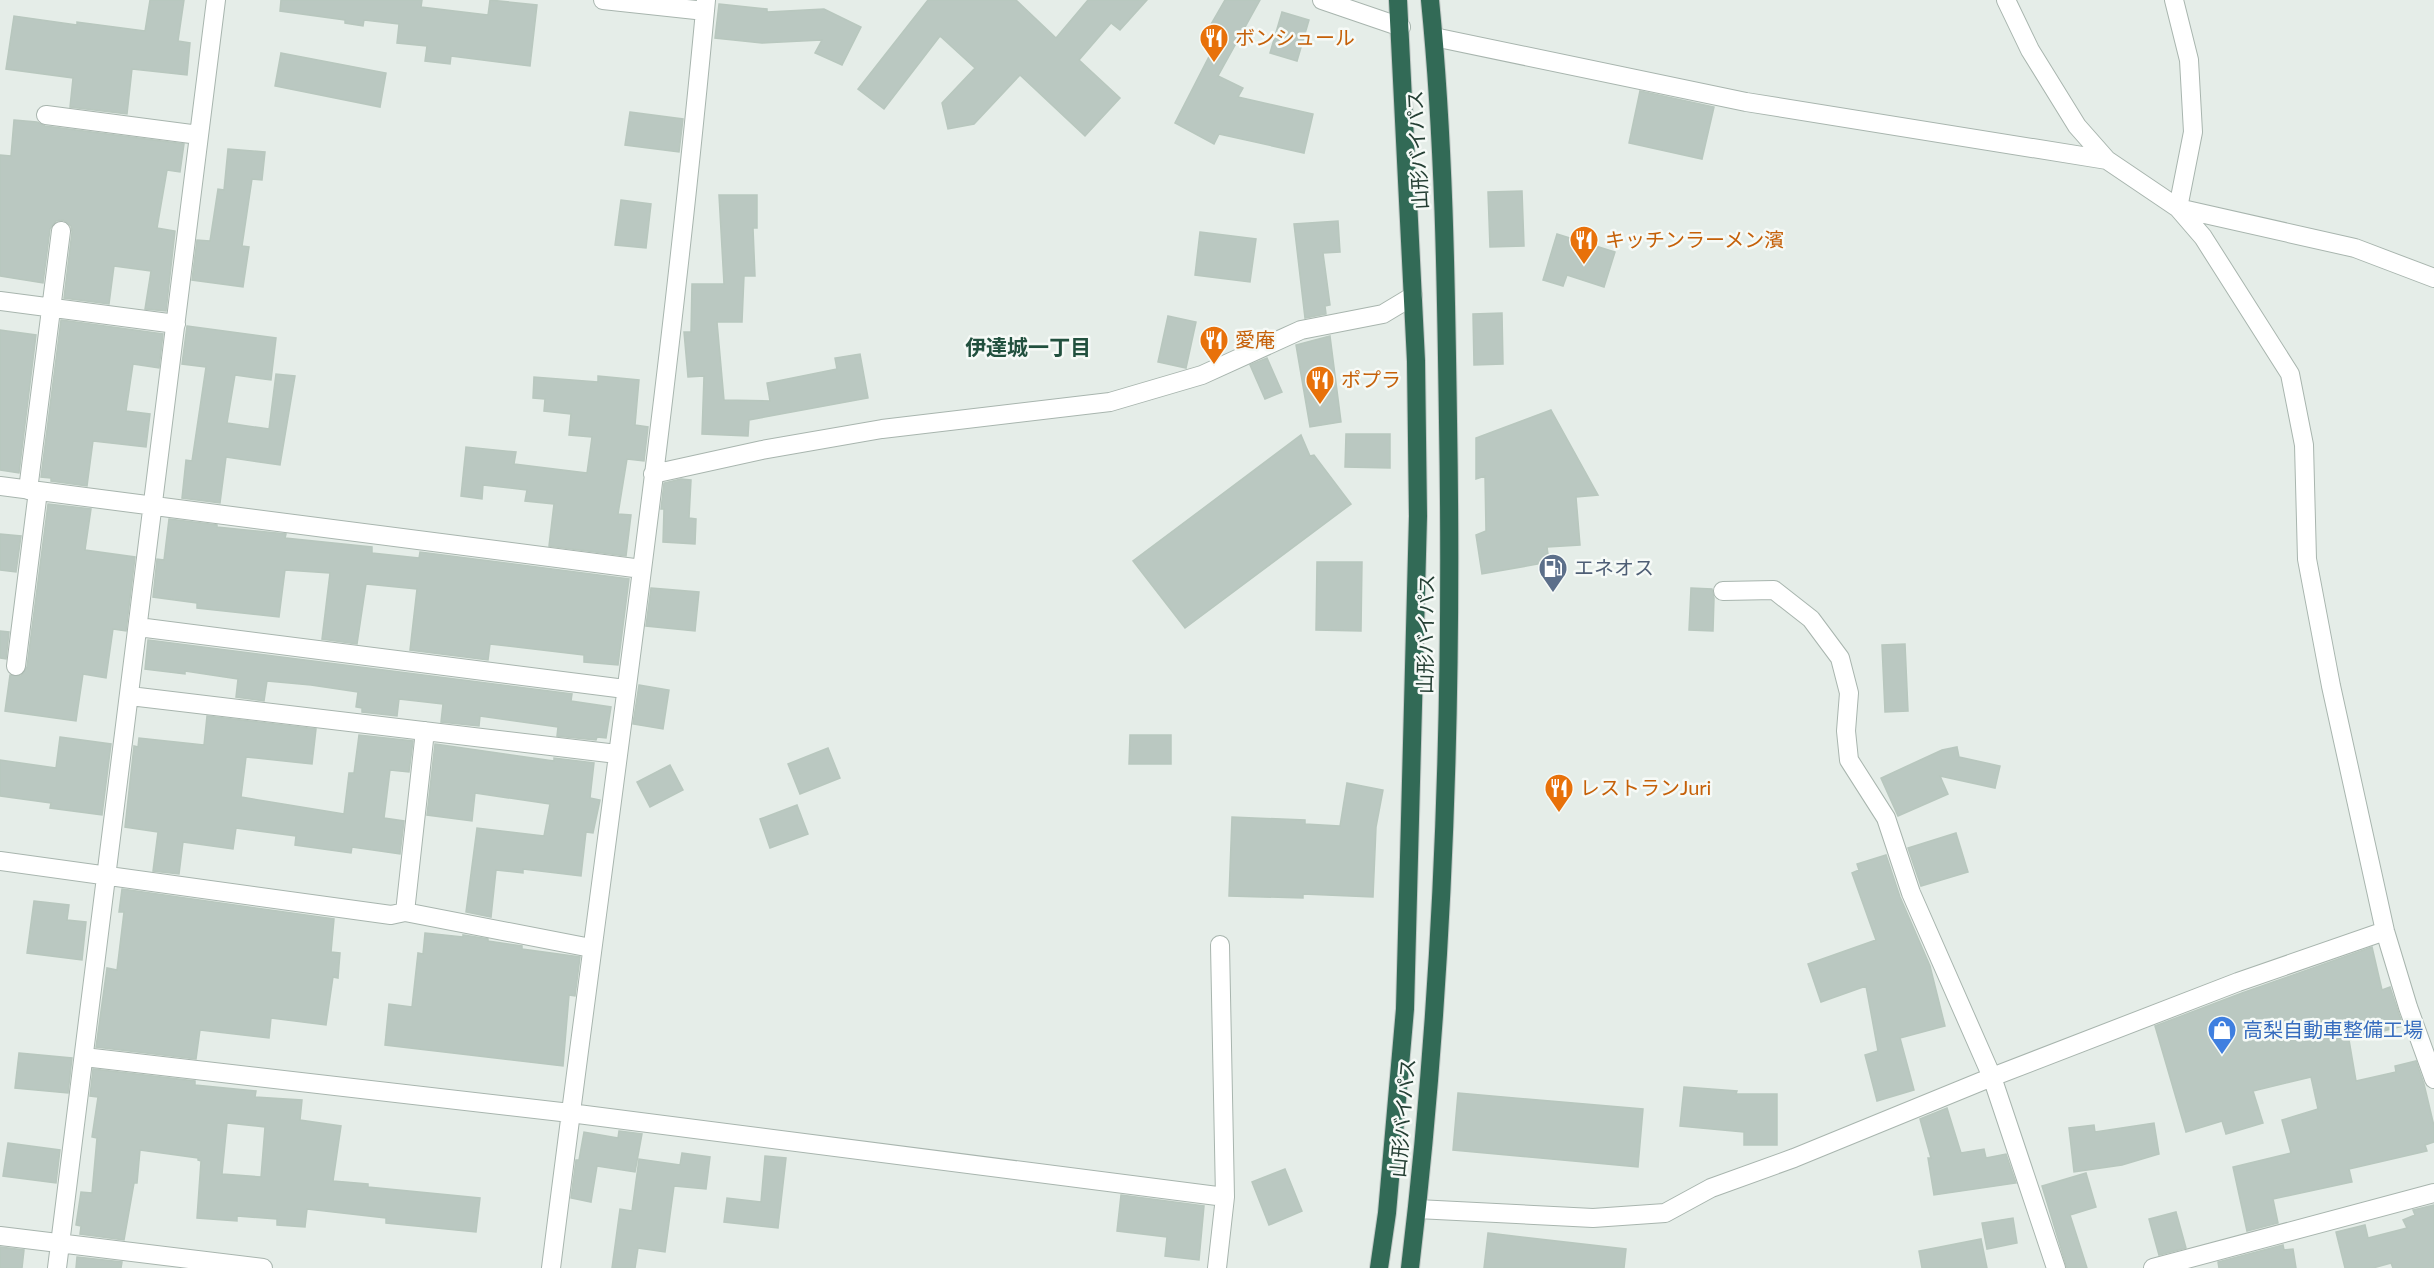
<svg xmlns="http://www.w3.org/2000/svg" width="2434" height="1268" viewBox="0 0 2434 1268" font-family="Lato,'Noto Sans JP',sans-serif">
	<rect width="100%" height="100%" fill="#e5ede8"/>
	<path fill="#bac8c1" stroke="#b8c7be" stroke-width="1.5" fill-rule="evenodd" d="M150 0H184L178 41 190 43 187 75 132 69 127 114 70 107 73 78 6 69 14 16 77 25V22L145 31Z
		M281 0H422L421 7 488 15 490 0 537 5 530 66 451 56 450 64 425 61 427 46 397 43 399 24 364 20 363 26 345 23V20L280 11Z
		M928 0H1016L1056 38 1088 0H1147L1120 30 1111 23 1079 60 1120 98 1085 136 1020 75 974 124 948 129 942 103 975 68 940 36 884 109 858 89Z
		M1225 0H1260L1218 76 1243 88 1238 97 1313 114 1304 153 1219 134 1214 144 1175 123 1218 39 1206 33Z
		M719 4 767 9V12L824 9 861 27 842 65 815 53 822 40 762 43 715 38Z
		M1282 12 1309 20 1297 61 1270 53Z
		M281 53 386 73 380 107 275 86Z
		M1640 91 1714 107 1702 159 1629 143Z
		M630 112 683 119 679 152 625 145Z
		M14 120 37 122 45 126 184 144 180 172 167 170 157 228 175 231 166 311 145 309 151 271 114 266 109 304 64 298 72 232 71 226 63 220 56 221 50 229 43 283 0 276V155L11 156Z
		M228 149 265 152 262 180 252 179 242 246 249 247 243 287 192 280 197 240 210 241 218 189 224 190Z
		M1522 191 1524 246 1490 247 1488 192Z
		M719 195H757V228H753L755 276H744L742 322H717L724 400 770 401 767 383 837 369 835 358 860 354 868 398 749 420 748 436 702 434 704 376 688 377 684 332H691L692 284H724Z
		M621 200 651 204 646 248 615 245Z
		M1338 221 1340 252 1323 253 1330 305 1325 306 1326 314 1305 318 1294 224Z
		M1200 232 1256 239 1250 282 1195 275Z
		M1557 234 1615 252 1604 287 1567 275 1563 286 1543 280Z
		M1502 313 1503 364 1474 365 1473 314Z
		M1168 316 1196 322 1186 368 1158 362Z
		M61 320 163 334 159 368 133 364 126 411 150 414 146 447 93 441 87 486 51 481V478L41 477Z
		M187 326 276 338 271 380 235 375 227 423 269 429 276 374 295 376 280 465 226 457 220 503 182 498 186 460 192 461 206 367 182 364Z
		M0 330 36 335 19 473 0 470Z
		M1330 336 1341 422 1310 427 1296 345Z
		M1267 358 1282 392 1265 399 1250 365Z
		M598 376 639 380 635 425 648 427 644 461 627 459 618 514 631 515 626 556 549 546 554 504 525 501 527 490 483 485 482 499 461 496 466 447 516 452 514 464 587 473 592 437 569 435 571 414 544 411 545 399 533 398 534 377 598 382Z
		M1551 410 1598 495 1576 497 1580 545 1547 547 1549 562 1482 574 1476 535 1486 531 1485 476 1476 479V438Z
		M1346 434H1390V468L1345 467Z
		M1301 435 1310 456 1314 455 1351 504 1185 628 1133 561Z
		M681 479 691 480 689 518 696 519 695 544 663 542 664 509H661L664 483Z
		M48 504 91 509 85 550 135 557 126 631 113 629 106 678 83 674 76 721 5 711 10 675 21 676 27 667Z
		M169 519 217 525V527L286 534 285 538 372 547V553L419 558 420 552 629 579 618 665 584 662V655L490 644 488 660 410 650 417 589 366 584 357 644 322 639 330 573 285 570 279 617 197 608V603L153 597 157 559 164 560Z
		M0 534 21 536 16 572 0 570Z
		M1317 562H1362L1361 631 1316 630Z
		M651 588 699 592 695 631 646 626Z
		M1691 588 1712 589 1714 598 1713 631 1689 630Z
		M0 631 9 632 6 659 0 658Z
		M148 640 572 694 571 701 611 707 606 738 597 737 596 740 557 736 558 727 480 716 479 726 441 722 443 704 399 699 397 716 362 712V708L356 707 358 692 311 685 267 681 264 701 236 697 238 679 185 671V674L145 669Z
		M1905 644 1908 711 1885 712 1882 645Z
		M639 685 669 690 663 729 633 724Z
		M207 716 316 729 312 764 246 757 241 797 344 814 349 773H354L359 735 413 741 409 772 390 770 384 818 404 821 400 854 352 847 351 853 295 845 296 836 236 828 233 849 183 842 179 874 153 871 158 832 125 827 134 746 138 747 139 738 204 745Z
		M1130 735H1171V764H1129Z
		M60 737 111 744 102 815 50 808 51 803 0 796V760L56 768Z
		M435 744 554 761V758L594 763 590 798 600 800 593 833 586 832 581 876 523 869V873L496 870 491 917 466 912 477 828 544 836 550 804 475 793 472 821 427 815Z
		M1957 747 1959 757 2000 766 1995 788 1940 776 1948 794 1898 816 1881 778 1942 750Z
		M828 748 840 778 800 794 788 764Z
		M670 765 683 790 650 807 637 782Z
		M1347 783 1383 790 1376 827 1373 897 1303 894V898L1229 896 1232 817 1305 820V824L1340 826Z
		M797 805 808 834 770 848 760 819Z
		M1956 833 1968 872 1921 886 1908 848Z
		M1886 855 1900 897 1930 966 1945 1026 1900 1038 1914 1090 1877 1101 1865 1055 1878 1051 1866 986 1821 1002 1808 964 1876 940 1852 873 1859 870 1857 864Z
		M122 889 334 919 331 952 340 953 338 978 333 977 326 1025 271 1018 269 1038 200 1030 196 1059 96 1047 107 968 117 970 124 912H119Z
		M34 901 69 905 67 920 86 922 82 960 27 953Z
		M425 933 463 937V935L488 939V941L522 946V949L580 957 575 996 569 995 563 1066 385 1045 389 1004 412 1007 418 953 423 954Z
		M2372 947 2382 990 2390 987 2403 1026 2349 1040 2356 1081 2396 1072 2395 1066 2416 1061 2424 1084 2434 1126V1142L2425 1145 2427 1151 2349 1169 2352 1182 2273 1199 2278 1223 2247 1231 2233 1167 2291 1153 2282 1120 2318 1109 2311 1077 2253 1091 2263 1123 2226 1134 2222 1121 2186 1132 2155 1026 2242 993Z
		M19 1053 72 1058 68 1093 15 1088Z
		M93 1069 195 1081V1085L256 1091 255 1097 302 1100 300 1120 341 1126 333 1181 368 1184V1187L480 1198 476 1232 386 1223V1218L307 1209 305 1227 277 1225V1219L237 1216V1221L197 1218 201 1161 198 1160V1158L140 1150 137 1183H134L124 1240 80 1234 81 1226 76 1225 81 1192 92 1193 97 1138 92 1137 98 1097 90 1096ZM227 1123 265 1127 261 1177 222 1174Z
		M1684 1087 1737 1091 1736 1094H1777V1145H1744V1132L1680 1126Z
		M1458 1093 1643 1109 1638 1167 1453 1150Z
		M1947 1108 1961 1153 1984 1149 1986 1158 2006 1154 2016 1183 1934 1195 1928 1158H1931L1920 1119Z
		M2154 1123 2159 1154 2122 1165 2074 1172 2069 1128 2094 1125 2095 1132Z
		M619 1131 642 1134 635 1172 597 1166 591 1202 571 1198 576 1160H579L584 1132 618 1138Z
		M8 1143 60 1150 56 1183 3 1176Z
		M682 1153 710 1157 706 1189 674 1186 665 1252 638 1248 635 1268H612L620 1209 632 1211 639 1159 680 1165Z
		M765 1156 786 1158 778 1228 724 1222 727 1198 761 1202Z
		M1285 1169 1302 1211 1269 1225 1252 1182Z
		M2086 1173 2096 1207 2070 1215 2087 1268H2067L2042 1186Z
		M1121 1195 1204 1206 1199 1260 1165 1256 1167 1237 1117 1231Z
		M2434 1205V1268H2393L2391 1263 2373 1268H2345L2336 1232 2365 1225 2368 1238 2407 1228 2403 1220 2415 1215 2413 1210Z
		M2176 1212 2186 1248 2159 1255 2149 1219Z
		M2013 1218 2017 1243 1987 1249 1982 1223Z
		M1488 1233 1626 1249 1624 1268H1484Z
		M1981 1239 1987 1268H1922L1919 1251Z
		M2283 1245 2284 1250 2293 1249 2296 1268H2219L2218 1262Z
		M0 1247 24 1250 22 1268H0Z
		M77 1257 122 1262 121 1268H76Z"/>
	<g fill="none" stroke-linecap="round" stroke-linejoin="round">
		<g stroke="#a8b5ae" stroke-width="20">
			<path id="minor" d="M603 0 705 11
				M1322 0 1401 27
				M2006 0 2030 50 2077 126 2107 160 2178 208 2203 237 2290 374 2304 445 2307 559 2331 686 2385 931 2408 1007 2434 1079
				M2174 0 2189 60 2193 132 2178 208 2355 248 2434 278
				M1434 37 1746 102 2107 160
				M46 115 199 135
				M0 301 176 324
				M653 474 762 450 882 429 1110 402 1202 375 1301 330 1383 314 1413 296
				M0 486 642 569
				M28 490 61 231
				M1723 591 1774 590 1811 619 1840 658 1849 693 1846 731 1849 760 1886 818 1911 893 1992 1077 2056 1268
				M138 627 625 689
				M16 666 38 491
				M130 696 617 754
				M0 861 391 915 405 912 425 731
				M405 912 591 948
				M84 1057 570 1113 1225 1197
				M1417 1209 1593 1218 1665 1213 1711 1188 1794 1158 1992 1077 2238 982 2385 931
				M0 1236 263 1268
				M57 1268 216 0
				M551 1268C604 846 667 424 706 0
				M1217 1268 1225 1197 1220 945
				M2153 1268 2434 1193"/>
		</g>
		<g stroke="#c2c9c6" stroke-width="20">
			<path id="highway" d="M1379 1268 1387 1213 1405 1009 1418 516 1416 361 1398 0
				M1410 1268C1444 987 1453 703 1448 421 1446 280 1444 140 1430 0"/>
		</g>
		<use href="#minor" stroke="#fff" stroke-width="18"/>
		<use href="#highway" stroke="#326a56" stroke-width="18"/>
	</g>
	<defs>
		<g id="restaurant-pin" transform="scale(1.5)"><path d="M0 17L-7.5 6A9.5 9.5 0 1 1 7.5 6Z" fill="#e8710a" stroke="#f6faf7"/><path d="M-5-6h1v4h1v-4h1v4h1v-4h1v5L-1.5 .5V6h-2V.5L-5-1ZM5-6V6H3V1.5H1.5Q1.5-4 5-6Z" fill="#fff"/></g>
		<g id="fuel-pin" transform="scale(1.5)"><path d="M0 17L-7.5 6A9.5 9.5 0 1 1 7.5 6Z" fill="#5c6f8a" stroke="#f6faf7"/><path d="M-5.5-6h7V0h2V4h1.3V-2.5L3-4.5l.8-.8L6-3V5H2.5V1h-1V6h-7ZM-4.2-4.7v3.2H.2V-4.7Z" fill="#fff"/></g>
		<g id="shop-pin" transform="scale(1.5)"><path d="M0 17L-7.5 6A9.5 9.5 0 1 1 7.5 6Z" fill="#3f7fe0" stroke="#f6faf7"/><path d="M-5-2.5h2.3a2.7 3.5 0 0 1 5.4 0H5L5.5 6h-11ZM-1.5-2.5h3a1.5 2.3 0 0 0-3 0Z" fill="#fff"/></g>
	</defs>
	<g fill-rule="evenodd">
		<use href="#restaurant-pin" x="1214" y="38"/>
		<use href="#restaurant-pin" x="1584" y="240"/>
		<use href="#restaurant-pin" x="1214" y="340"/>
		<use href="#restaurant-pin" x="1320" y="380"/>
		<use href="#fuel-pin" x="1553" y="568"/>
		<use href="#restaurant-pin" x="1559" y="788"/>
		<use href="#shop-pin" x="2222" y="1030"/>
	</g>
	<g text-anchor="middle" stroke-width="5" stroke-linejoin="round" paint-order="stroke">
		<g font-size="20" fill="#c56008" stroke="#f6faf7" text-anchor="start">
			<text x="1235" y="45">ボンシュール</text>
			<text x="1605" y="247">キッチンラーメン濱</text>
			<text x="1235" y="347">愛庵</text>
			<text x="1341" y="387">ポプラ</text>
			<text x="1580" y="795">レストランJuri</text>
		</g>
		<g font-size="20" fill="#253f34" stroke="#f6faf7">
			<text transform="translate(1418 150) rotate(-93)" y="7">山形バイパス</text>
			<text transform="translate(1426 634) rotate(-89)" y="7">山形バイパス</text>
			<text transform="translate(1403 1118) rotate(-85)" y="7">山形バイパス</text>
		</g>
		<g font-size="20" fill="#4e5e75" stroke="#f6faf7" text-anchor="start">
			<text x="1574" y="575">エネオス</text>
		</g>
		<g font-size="20" fill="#366cbe" stroke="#f6faf7" text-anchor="start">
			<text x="2243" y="1037">高梨自動車整備工場</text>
		</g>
		<g font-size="21" font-weight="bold" fill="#21503e" stroke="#f6faf7">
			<text x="1028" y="355">伊達城一丁目</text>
		</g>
	</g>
</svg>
